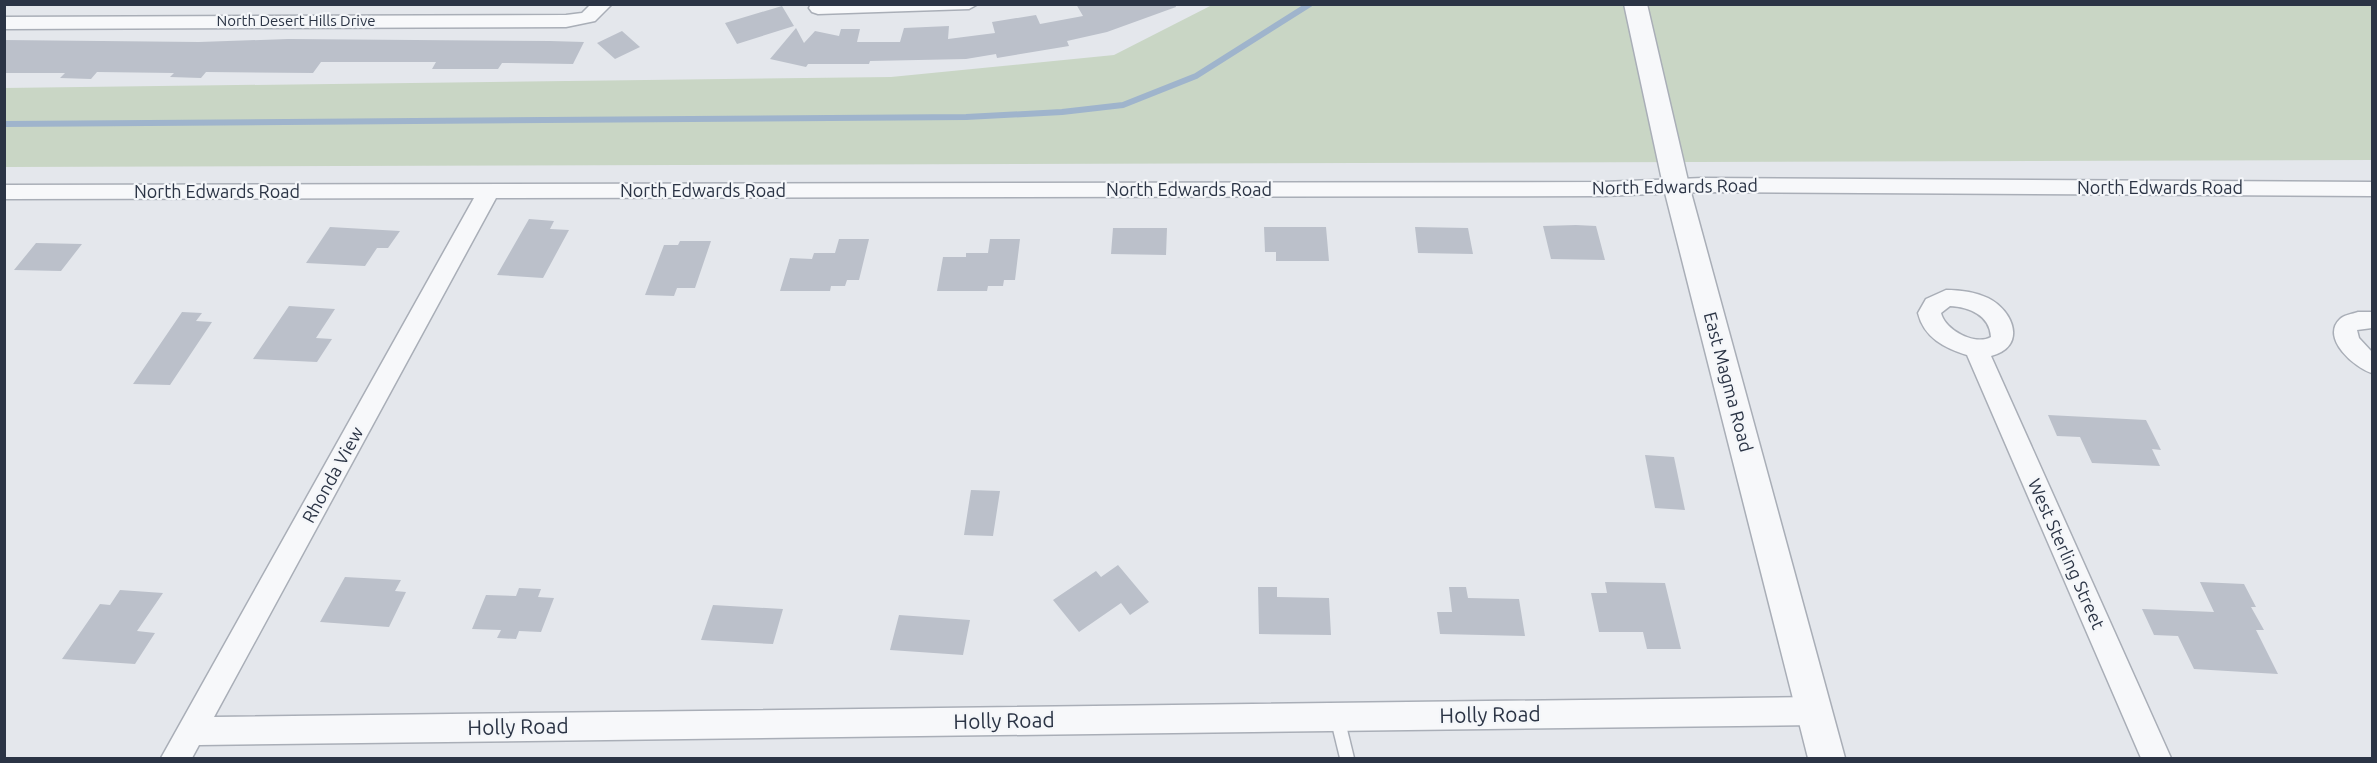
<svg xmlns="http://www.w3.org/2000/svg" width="2377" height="763" viewBox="0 0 2377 763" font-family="Ubuntu,sans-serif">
	<rect width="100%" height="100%" fill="#e4e7ec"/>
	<path fill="#c9d6c5" d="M1214 4 2372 5V160L5 167 4 88 891 77 1114 55Z"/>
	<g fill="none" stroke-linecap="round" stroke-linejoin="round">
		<path stroke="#9fb4cc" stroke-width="6" d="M4 124 966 117 1062 112 1123 105 1196 76 1310 4"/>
	</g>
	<path fill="#bbc0ca" d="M1076 4H1175L1176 7 1107 32 1067 41 1069 46 997 58 996 54 966 59 870 61 869 64H808L806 67 770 59 796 28 804 43 815 31 839 36 841 29H860L857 42H900L904 28 949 26 948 39 995 33 992 22 1036 15 1040 24 1083 16Z
		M782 6 794 26 737 44 725 23Z
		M622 31 640 47 615 59 597 43Z
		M288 39 550 41 584 42 573 64 502 63 498 69H432L436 62H321L313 73 206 72 201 78 170 77 174 73 97 72 91 79 60 78 65 73H4V40L199 42Z
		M529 219 554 221 550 229 569 230 543 278 497 275Z
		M1576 225 1596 226 1605 260 1551 259 1543 226Z
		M330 227 400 231 388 248H377L365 266 306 263Z
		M1264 227H1326L1329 261H1276V252H1265Z
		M1415 227 1468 228 1473 254 1418 253Z
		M1113 228H1167L1166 255 1111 254Z
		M839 239H869L859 280H847L845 286H831L830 291H780L790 258 812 259 814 253H835Z
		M990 239H1020L1015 280H1004L1003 286H988L987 291H937L943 257H966V253H988Z
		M680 241H711L695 288H677L674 296 645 295 664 245H678Z
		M36 243 82 244 61 271 14 270Z
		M289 306 335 309 316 338 332 339 317 362 253 359Z
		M182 312 202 313 196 321 212 322 170 385 133 384Z
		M2048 415 2146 420 2161 450 2152 449 2160 466 2092 463 2080 437 2057 436Z
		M1645 455 1674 457 1685 510 1655 508Z
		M971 490 1000 491 993 536 964 535Z
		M1118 565 1149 602 1130 615 1121 603 1079 632 1053 600 1096 571 1101 577Z
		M345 577 401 580 395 591 406 592 389 627 320 622Z
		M1605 582 1665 583 1681 649H1647L1643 632H1599L1591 593H1607Z
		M2200 582 2244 584 2256 607H2251L2264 630H2256L2278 674 2194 669 2178 636 2154 635 2142 609 2214 612Z
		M1258 587H1277V597L1329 598 1331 635 1259 634Z
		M1449 587H1466L1468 598 1519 599 1525 636 1440 634 1437 612H1452Z
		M519 588 541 589 538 597 554 598 541 632 519 631 516 639 497 638 501 630 472 629 486 595 516 596Z
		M120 590 163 593 137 631 155 633 135 664 62 659 100 604 110 605Z
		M713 605 783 609 773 644 701 640Z
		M899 615 970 620 963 655 890 650Z"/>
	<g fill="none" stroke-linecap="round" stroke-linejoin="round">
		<g stroke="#a9aeb7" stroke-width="3">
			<path id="service" d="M1337 710 1342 712 1344 717 1354 758H1340L1330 717 1332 712Z"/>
		</g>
		<g stroke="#a9aeb7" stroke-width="3">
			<path id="minor" d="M591 4H612L595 21 566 27 4 29V17L566 15 582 13Z
				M811 4H978L969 9 818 14 812 12 809 8Z
				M1703 178 2372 182V196L1703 192 1603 196 496 198 214 717 1816 697 1826 701 1830 711 1826 721 1816 725 199 745 192 758H161L474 198 4 199V185L1603 182Z
				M1946 290C1960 290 1975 292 1988 298 2014 311 2027 347 1991 356L2171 758H2141L1967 355C1945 348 1924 338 1918 313L1926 299ZM1950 306C1969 307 1990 315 1991 337 1975 346 1945 330 1941 313Z
				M2358 312H2372V328L2357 330 2359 338 2372 352V373C2355 368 2320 338 2340 319 2344 315 2352 314 2358 312Z"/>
		</g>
		<g stroke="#a9aeb7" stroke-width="3">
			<path id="tertiary" d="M1624 4H1647L1689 185 1845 758H1808L1663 185Z"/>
		</g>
		<use href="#service" fill="#f7f8fa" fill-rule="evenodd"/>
		<use href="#minor" fill="#f7f8fa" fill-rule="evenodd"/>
		<use href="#tertiary" fill="#f7f8fa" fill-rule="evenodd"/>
	</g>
	<g text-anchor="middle" stroke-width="4.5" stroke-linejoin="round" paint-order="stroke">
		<g font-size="15" fill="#2b3445" stroke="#f4f6f9">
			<text x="296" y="26">North Desert Hills Drive</text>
		</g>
		<g font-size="18" fill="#2b3445" stroke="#f4f6f9">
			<text transform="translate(1675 187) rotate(-1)" y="6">North Edwards Road</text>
			<text x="2160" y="194">North Edwards Road</text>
			<text x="1189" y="196">North Edwards Road</text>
			<text x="703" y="197">North Edwards Road</text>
			<text x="217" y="198">North Edwards Road</text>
			<text transform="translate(1728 382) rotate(75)" y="6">East Magma Road</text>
			<text transform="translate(333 475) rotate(-61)" y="6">Rhonda View</text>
			<text transform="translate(2066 554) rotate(66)" y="6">West Sterling Street</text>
		</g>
		<g font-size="21" fill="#2b3445" stroke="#f4f6f9">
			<text transform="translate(1490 715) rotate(-1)" y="7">Holly Road</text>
			<text transform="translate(1004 721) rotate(-1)" y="7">Holly Road</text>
			<text transform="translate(518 727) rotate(-1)" y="7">Holly Road</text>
		</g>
	</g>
	<rect width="2377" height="763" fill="none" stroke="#2b3445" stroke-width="12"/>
</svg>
